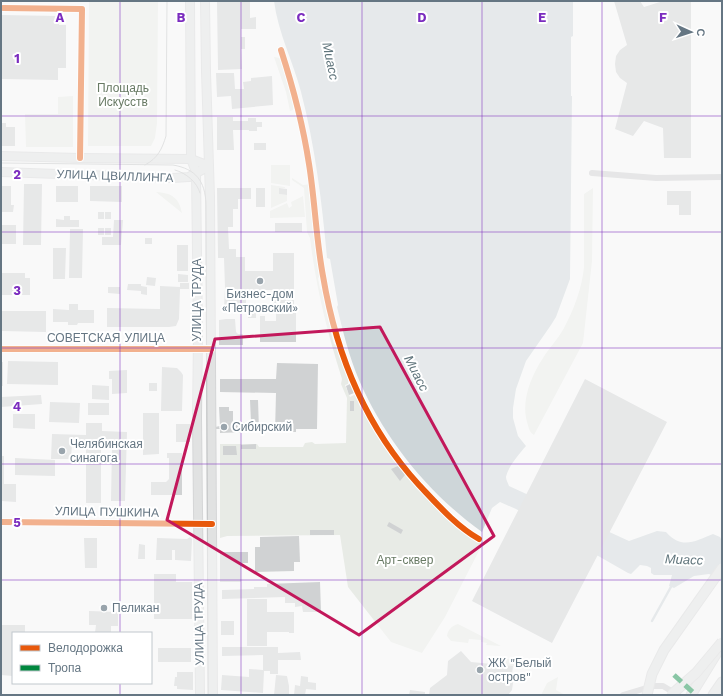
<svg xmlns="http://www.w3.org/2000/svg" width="723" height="696" viewBox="0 0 723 696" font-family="'Work Sans',sans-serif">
	<rect width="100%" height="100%" fill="#f9f9f9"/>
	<path fill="#e8ebe6" d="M89 1H158L157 123 155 138 151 146H88Z
		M274 57 280 58 294 102 293 110 290 111 286 92Z
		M73 96V147H26L25 114H58V97Z
		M271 165H290V186L271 183Z
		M292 178 303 185 311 184 315 219 312 222 313 233 316 236 321 275 318 278 320 289 324 291 333 330 331 333 334 344 338 346 349 377 348 384 345 385 350 397 356 394C374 431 397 462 425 493 442 511 460 530 483 543L445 617 422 653 391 642 348 587 340 535 227 536 220 538V444H257L259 447H303L305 443 312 442 315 444 346 443 347 398 341 384 342 379C327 331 316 288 310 238L307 232 304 188 292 180Z
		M271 185 285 187V188H279V194L287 195V201L271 208Z
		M593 188 592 261 583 343 534 435C529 432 529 428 527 422 521 401 531 376 543 358 549 348 558 339 564 328 574 309 582 288 584 267V194Z
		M156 192C171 193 179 197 182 213Z
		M303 196 305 217 270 218V211L287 203 289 208 292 206 291 202Z
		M458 624 501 646 486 645 487 643 481 642V640L469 639 468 643 451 641 447 636C448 629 452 626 458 624Z
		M487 657 521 660 530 668 490 664V662H492L493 659 487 658Z
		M558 677 556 690 565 695H541L547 683Z"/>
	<path fill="#ced6d9" d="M274 1H573V36L571 37V96H572L570 279 556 317 551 325 526 361 516 389 513 408V418L518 436 526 446C519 454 508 467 506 477 506 480 508 483 509 486L629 541 657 531 666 532C682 550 695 541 713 534L720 537 722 541V580L709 574 694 576 674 588 669 586 672 575H654L651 573V568L647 566 640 565 631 574 628 573 516 509 500 502 492 508 482 532C429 494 385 440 359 380 349 356 343 332 337 307L338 305 330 259 327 258C322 202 315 146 301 92 293 61 278 33 274 1Z"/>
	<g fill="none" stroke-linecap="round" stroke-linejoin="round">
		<path stroke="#ced6d9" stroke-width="2.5" d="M652 621 672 585"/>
	</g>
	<path fill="#d0d2d3" d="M217 1H250V18L256 17V29H241V37H245V49H241L242 69 218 70Z
		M614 1H640L644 7 663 1H691V158H664L663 128 644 121 633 136 615 129 627 83 620 78 616 72 615 64 616 56 620 50 627 45Z
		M1 15 59 16V25H66V68H58V80L1 79Z
		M216 73H234L235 89H244L243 82 251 81V78L272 76 273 105 232 109 231 96 217 97Z
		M217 117H233V121H248V118H256V122H262V127H257V131H249V130H233L234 150H217Z
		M1 123H6V127H15V146H1Z
		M254 143H266V150H254Z
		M24 184H42L41 245H23Z
		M1 186H11V205H14L13 212H1Z
		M56 186H78V202H56Z
		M90 186H122V202L90 201Z
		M217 188H251V199H238V209H233V227H228L229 249H236V257H245V271H273V253H294V306H296V342H260V316H265V321H276V306H273V290H248V292H246V308H224L225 288 224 258H218Z
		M256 188H265V207H256Z
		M279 188 287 189V195L279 194Z
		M667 191H691V215H679V205H667Z
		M98 212H104V219H98Z
		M105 212H111V219H105Z
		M64 216H70V220H79V227H56V219L64 220Z
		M114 220H123L121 245H102V237H113Z
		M275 223H302V232H275Z
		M1 225H16V244H1Z
		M98 228H104V235H98Z
		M105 228H111V235H105Z
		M70 229H83L82 278H69Z
		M145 238H152V244H145Z
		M177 245H188V271H177Z
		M53 248H66L65 279H53Z
		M1 273H25V278H30V295H1Z
		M178 274 188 275V282H178Z
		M147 277 156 278 155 286 146 285Z
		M180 283H189V289H180L179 319 176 326 169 327H107V308L160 309V286L180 287Z
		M128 284H141V286L147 287V295L141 294V291L127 290Z
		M108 287H120V294L108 293Z
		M69 304H78V310H94V323H78L77 325H68V322H53V309L69 310Z
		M256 310V318H248V311Z
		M1 311H46V332L1 331Z
		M226 319H235L236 332 238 334H243V345H219V320Z
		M8 361 58 362V385L7 384Z
		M1 362H3V386H1Z
		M277 363 318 364 317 429H296V432H275L276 393 220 392V379H276Z
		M162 367 177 368 181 372 183 375 182 411H161Z
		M127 370V393L112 394V379H109V371Z
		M585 379 667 422 552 643 472 601Z
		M149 383H157V391H149Z
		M350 384 354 393 349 395 346 386Z
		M92 385 109 386V400L92 399Z
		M41 395 42 404 1 407V397Z
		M250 400H258L259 430 245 431V432L220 433V429H215V427L220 426 219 407H229V411H233V422H251Z
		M350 401H354V411H350Z
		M50 402 80 403 79 423 49 422Z
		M88 403H109V415H88Z
		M143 413H159V454L143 455Z
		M13 414H35V429L13 428Z
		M86 423H102V431L127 432 125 501H111L112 445 72 444 71 459H51L52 434 86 435Z
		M176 424H190V442H176Z
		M256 444V449H241V445Z
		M223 446H236L237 455H223Z
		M86 449 101 450V503H86Z
		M167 453H182V495H151V482H166L169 479V458H167Z
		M1 456H4V484H16V502L1 501Z
		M15 458 55 460V476L15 475Z
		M398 466 403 469 405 475 400 481 391 469Z
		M389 522 403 530 401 534 387 526Z
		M310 530H334V535H310Z
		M299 536 300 562H294V571L255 572V547H260V537Z
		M190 537 192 539 191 561 175 560V550H172V560H156L157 538 187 539Z
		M84 538H97V568H85Z
		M139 544 145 545V559H138Z
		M220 552H248V563H241V582H220Z
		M154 574H176V582H192V619H154Z
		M320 582 321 612H303L302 606 295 607V603H285V597L222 599V590L254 589V587H267V584Z
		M247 599H267V612H294V633H289V632H267V646H247Z
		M89 611 118 612V626H111V633H95L96 625H89Z
		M221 621H234V635H221Z
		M1 625H25V633H13V676L1 675Z
		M222 647H278V653L300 652 301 660H278V674H270V671H264L263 693 221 690 222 675 249 677V669L263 670V655L222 656Z
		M158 648H191V662H158Z
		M461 651 471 662 513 666 512 674 514 676 512 690 508 695H429L430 688 447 675 448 661Z
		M177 672H193V690L177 689V686H174L175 677H177Z
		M276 675 287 676 289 686V695H274Z
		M301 676 308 677V682L316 683V690L306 689 305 695H294L295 685 300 686Z
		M410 690 425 692V695H409Z"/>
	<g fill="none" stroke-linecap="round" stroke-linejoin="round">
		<g stroke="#d5d6d7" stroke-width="10">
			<path id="secondary" d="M190 1 191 159 196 172 198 334 197 417 200 695
				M205 1 206 72 210 197 213 695
				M1 156 80 158 191 159 209 166
				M1 172 173 178 189 177 209 166"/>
		</g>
		<g stroke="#d5d6d7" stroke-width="11">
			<path id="primary" d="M691 695 720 648
				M713 695 722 682"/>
		</g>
		<path stroke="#cecfd0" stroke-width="6" d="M3 8 82 9 80 158
			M592 173 656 178 722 177
			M1 349H211
			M1 522 212 524
			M623 695 653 686H663L678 695"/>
		<use href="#secondary" stroke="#e1e2e2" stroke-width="8"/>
		<use href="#primary" stroke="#e1e2e2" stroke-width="9"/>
		<path stroke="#c3c5c6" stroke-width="1" d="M1 163 173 165C196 169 205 181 206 204L208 695
			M145 165C158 158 162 149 166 136L167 1
			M175 170C186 173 197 182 200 193"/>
		<g stroke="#d5d6d7" stroke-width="11" stroke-linecap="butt">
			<path id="primary-bridge" d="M647 695 652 674 664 650 722 568
				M671 695 696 673 722 642"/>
		</g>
		<use href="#primary-bridge" stroke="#e1e2e2" stroke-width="9"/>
		<path stroke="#00873e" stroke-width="5" stroke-dasharray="10 5" stroke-linecap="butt" d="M674 675 696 695"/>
		<g stroke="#fff" stroke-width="8">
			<path id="cycleway" d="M3 8 82 9 80 158
				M281 50C293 87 303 125 309 164 315 201 316 239 323 276 336 354 365 426 419 485 437 504 456 526 479 539
				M1 349H211
				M1 522 212 524"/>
		</g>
		<use href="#cycleway" stroke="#e8590c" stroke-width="6"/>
	</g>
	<path d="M0 0H723V696H0ZM380 327 494 536 359 635 167 520 215 339Z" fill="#f9f9f9" fill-opacity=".55" fill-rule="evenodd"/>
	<path fill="none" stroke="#c2185b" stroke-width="3" stroke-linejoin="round" d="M380 327 494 536 359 635 167 520 215 339Z"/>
	<path fill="none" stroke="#7b2cbf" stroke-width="1" stroke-opacity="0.55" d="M120 1V633M241 1V695M362 1V695M482 1V695M602 1V695M1 116H722M1 232H722M1 348H722M1 464H722M1 580H722M120 683V695"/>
	<g fill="#99a4ac" stroke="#fff" stroke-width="1.5">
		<circle cx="260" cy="281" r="4"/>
		<circle cx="224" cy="427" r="4"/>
		<circle cx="62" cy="451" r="4"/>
		<circle cx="104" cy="608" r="4"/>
		<circle cx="480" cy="670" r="4"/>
	</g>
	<g text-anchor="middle" stroke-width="4" stroke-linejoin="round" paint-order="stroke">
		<g font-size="12" fill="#687a64" stroke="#fff">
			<text x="123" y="92">Площадь<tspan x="123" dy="14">Искусств</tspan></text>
			<text x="405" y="564">Арт-сквер</text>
		</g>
		<g font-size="12" fill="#657683" stroke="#fff">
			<text transform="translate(115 176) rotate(2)" y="4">УЛИЦА ЦВИЛЛИНГА</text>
			<text transform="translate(197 300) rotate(-90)" y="4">УЛИЦА ТРУДА</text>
			<text x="106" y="342">СОВЕТСКАЯ УЛИЦА</text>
			<text transform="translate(107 512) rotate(1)" y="4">УЛИЦА ПУШКИНА</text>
			<text transform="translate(199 624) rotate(-91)" y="4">УЛИЦА ТРУДА</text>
		</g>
		<g font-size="12" fill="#657683" stroke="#fff" text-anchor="start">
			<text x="260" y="298" text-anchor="middle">Бизнес-дом<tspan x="260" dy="14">«Петровский»</tspan></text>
			<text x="232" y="431">Сибирский</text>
			<text x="70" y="448">Челябинская<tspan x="70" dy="14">синагога</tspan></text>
			<text x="112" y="612">Пеликан</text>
			<text x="488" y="667">ЖК "Белый<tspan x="488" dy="14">остров"</tspan></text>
		</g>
		<g font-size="13" font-style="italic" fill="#60757c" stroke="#fff">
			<text transform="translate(331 61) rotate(78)" y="5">Миасс</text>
			<text transform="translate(417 373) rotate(63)" y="5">Миасс</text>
			<text transform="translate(684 559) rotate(2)" y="5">Миасс</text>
		</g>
	</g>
	<g font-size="13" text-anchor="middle" font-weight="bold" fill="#7b2cbf" stroke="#fff" stroke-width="4" stroke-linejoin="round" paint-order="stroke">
		<text x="60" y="22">A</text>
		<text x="181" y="22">B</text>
		<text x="301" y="22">C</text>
		<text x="422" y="22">D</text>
		<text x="542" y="22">E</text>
		<text x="663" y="22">F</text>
		<text x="17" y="63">1</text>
		<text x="17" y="179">2</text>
		<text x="17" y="295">3</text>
		<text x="17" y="411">4</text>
		<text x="17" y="527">5</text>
	</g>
	<rect width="723" height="696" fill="none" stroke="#657683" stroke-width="4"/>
	<rect x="12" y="632" width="140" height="52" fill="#ffffff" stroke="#c1c8cd"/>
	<rect x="20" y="645" width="20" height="6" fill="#e8590c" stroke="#c1c8cd"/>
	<text x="48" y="652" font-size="12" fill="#657683">Велодорожка</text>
	<rect x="20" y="665" width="20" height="6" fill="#00873e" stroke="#c1c8cd"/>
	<text x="48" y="672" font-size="12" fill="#657683">Тропа</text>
	<g transform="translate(691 32) rotate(93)" stroke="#ffffff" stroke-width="3" paint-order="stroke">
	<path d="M0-3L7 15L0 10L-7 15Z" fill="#657683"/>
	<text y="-6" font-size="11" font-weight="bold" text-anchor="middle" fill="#657683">С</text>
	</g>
</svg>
